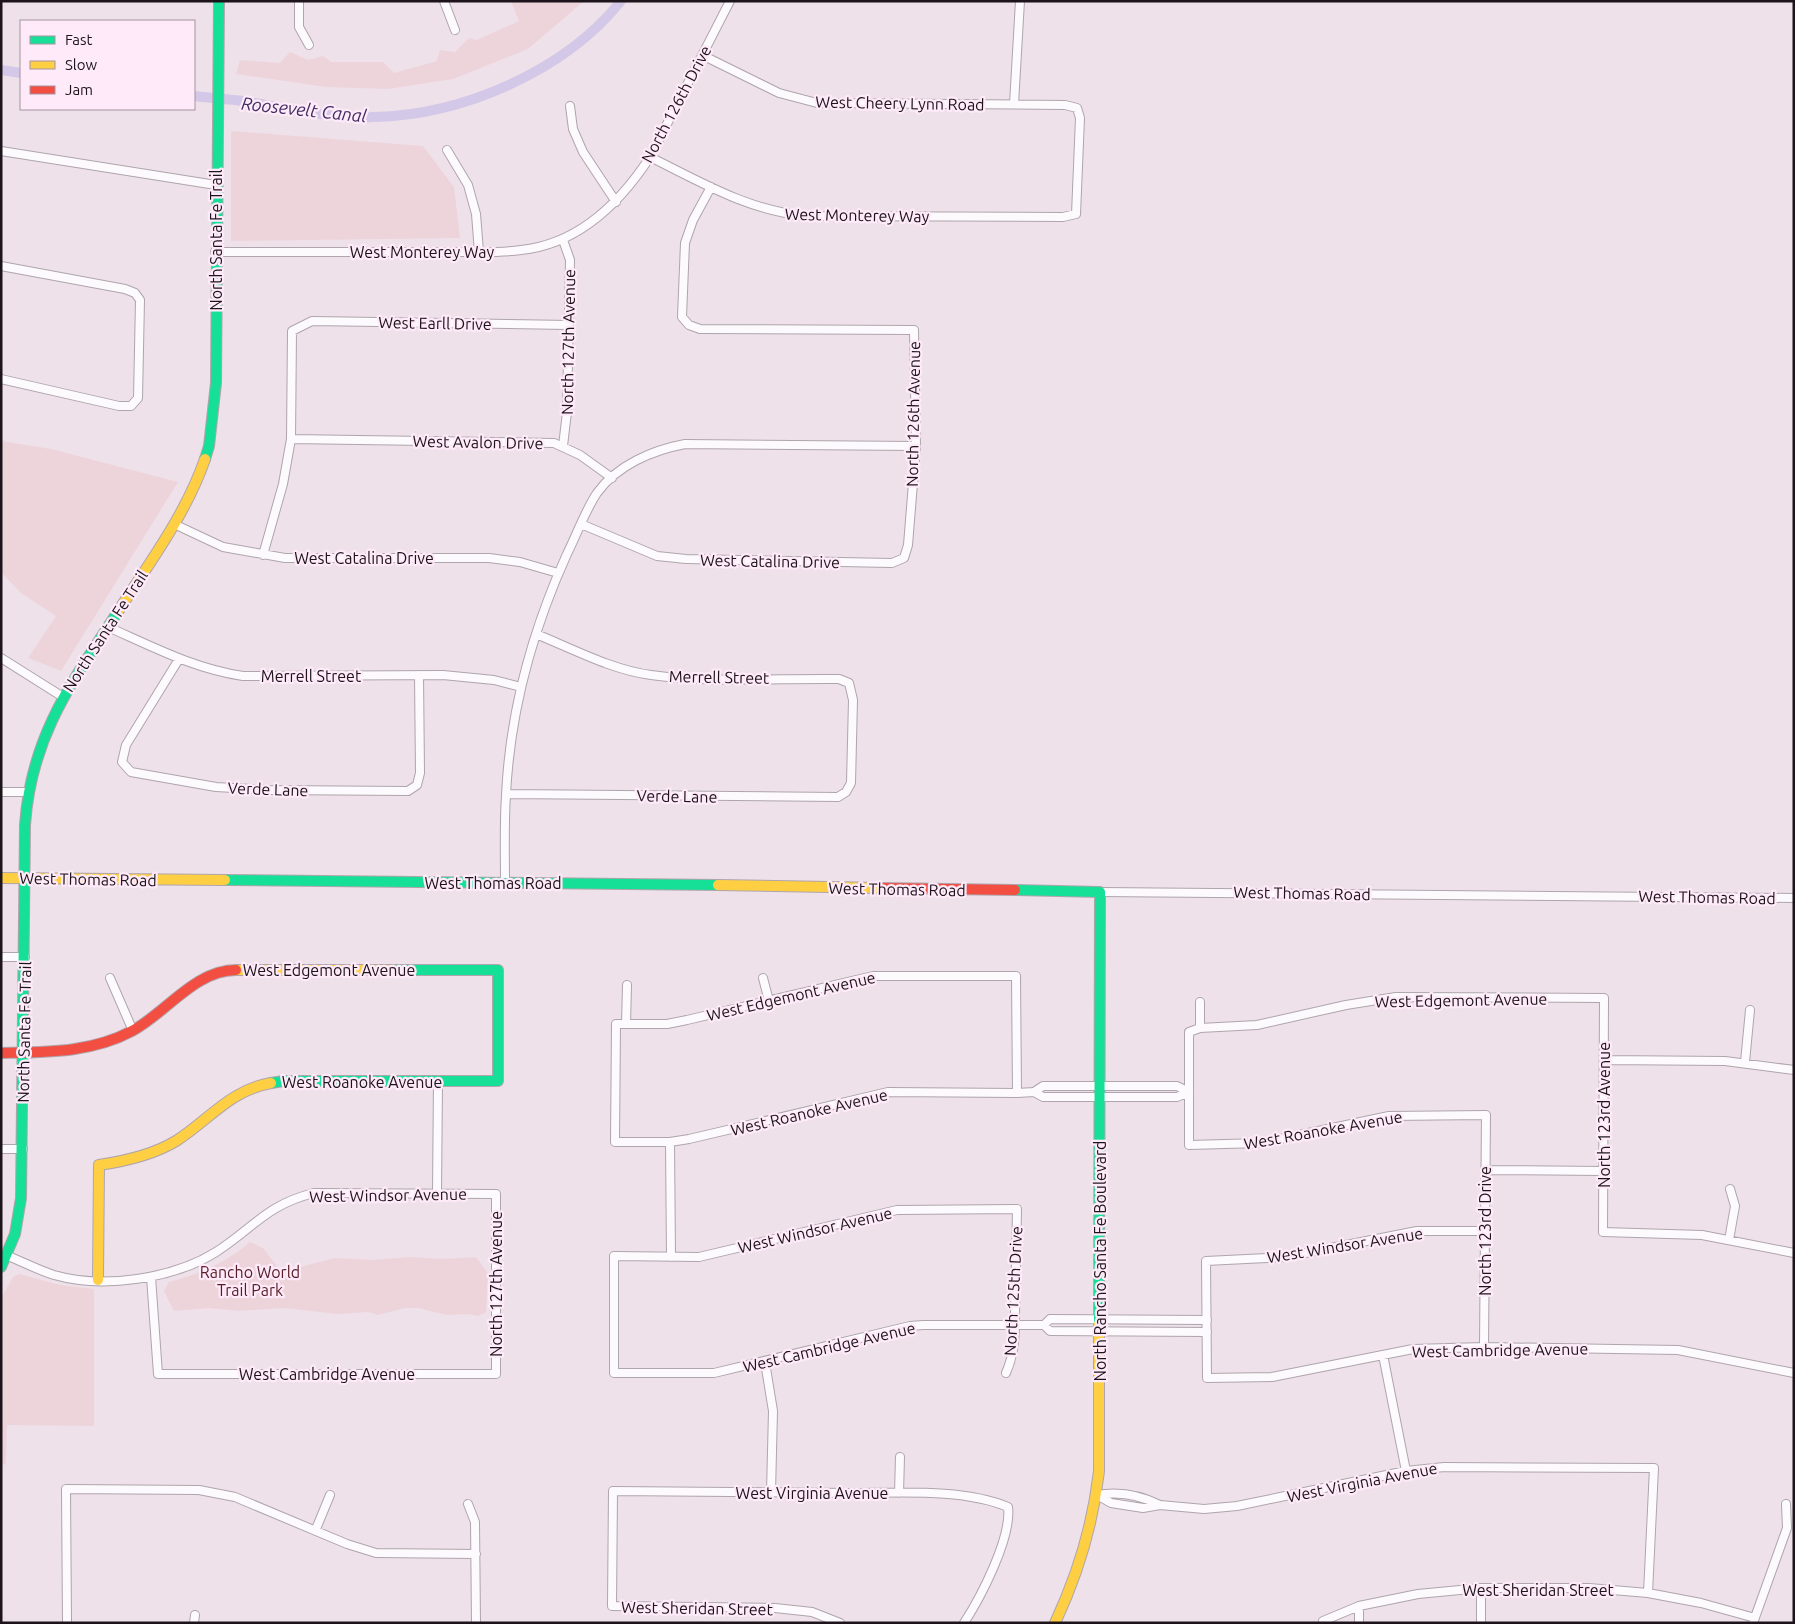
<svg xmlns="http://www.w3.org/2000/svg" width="1795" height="1624" viewBox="0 0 1795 1624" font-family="Ubuntu,sans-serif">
	<rect width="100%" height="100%" fill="#eee1ea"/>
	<path fill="#edd4da" d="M511 1H584L528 49 453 79 388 89 326 87 236 74 240 60 280 63 290 52 308 60 323 56 331 62H383L394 73 437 61 440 50 455 52 469 38 477 40 519 21Z
		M231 131 423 146 454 187 460 238 231 241Z
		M1 441 51 449 178 482 61 671 28 658 56 616 21 593 1 572Z
		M250 1242 263 1248 279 1269H293L334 1258 372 1260 410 1257 441 1259 476 1257 488 1273 486 1312 478 1316 469 1314 447 1315 418 1308H405L378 1315 368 1312 338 1314 283 1308 239 1311 209 1308 174 1311 164 1291 169 1282C200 1274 225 1263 250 1242Z
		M19 1274 60 1285 94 1289V1426L7 1425 6 1464 1 1465V1298L13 1277Z"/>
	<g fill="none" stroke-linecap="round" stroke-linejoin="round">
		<path stroke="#d3c8e7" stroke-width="10" d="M1 70 21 73
			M194 96C210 98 227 99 243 101 286 108 330 119 374 117 463 115 565 71 621 1"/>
		<g stroke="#afa5ac" stroke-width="10">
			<path id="street" d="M299 1V27L309 45
				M444 1 455 30
				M1014 104 1020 1
				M570 106 573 129 583 152 616 202
				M447 150 468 185 476 214 479 252
				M1 151 216 185
				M650 157C701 182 747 210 805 216L1063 217 1076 214 1080 118 1077 108 1065 105 817 103 779 93 702 55
				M563 240 570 260 567 412 563 446
				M215 252H479C493 252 508 252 521 250 579 244 620 203 650 157L730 1
				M1 266 125 289 135 293 140 300 138 398 131 406H119L1 379
				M291 439 554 443 580 455 612 478
				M174 524 223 547 285 558H489L520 562 558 573
				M581 524 657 556 686 559 892 563 904 558 908 545 916 446 914 330 700 329 689 325 682 317 685 243 693 220 711 187
				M263 555 283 484 291 439 292 331 312 321 569 325
				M108 627C153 647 195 669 243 676L443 675 494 680 521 687
				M1 658 63 697
				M179 659 126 745 122 762 131 772 216 787 269 790 408 791 417 785 420 773 419 675
				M1 792H27
				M506 794 838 797 846 792 851 783 853 700 849 683 839 679C778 678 712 683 651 675 612 670 573 649 536 634
				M505 883C505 854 504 824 506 795 510 712 533 629 567 554 577 534 585 511 597 493 617 465 653 450 685 444L916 446
				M1100 892 1794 898
				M1 957H25
				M110 978 133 1031
				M763 978 769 1001
				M627 985 626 1024H616L615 1142H670L689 1139 888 1092 1017 1093 1034 1092 1043 1086H1177L1189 1092
				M1200 1002V1028L1189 1032V1145L1261 1143 1389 1116 1486 1115 1484 1347
				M626 1024H667L687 1020 873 976H1016L1017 1093
				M1200 1028 1257 1025 1346 1005 1396 997 1604 998 1603 1232 1702 1235 1794 1253
				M1604 1060 1725 1061 1794 1070
				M1745 1062 1750 1010
				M1034 1092 1043 1097H1177L1189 1092
				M670 1142 671 1257
				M1 1149H23
				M1485 1170 1603 1171
				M437 1193 438 1081
				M1485 1231H1417L1285 1257 1206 1261 1207 1378 1272 1377 1413 1349 1484 1347 1678 1350 1794 1373
				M1729 1240 1735 1206 1730 1189
				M8 1256C23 1262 38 1270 54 1275 103 1289 173 1279 216 1252 253 1228 268 1204 314 1193L496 1194V1374H158L151 1277
				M1044 1325 1050 1319 1207 1320
				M1044 1325 1050 1331 1207 1332
				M1383 1355 1406 1471
				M765 1362 773 1411 771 1492
				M1006 1373C1015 1352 1015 1336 1015 1313L1017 1209 897 1210 699 1257 614 1256V1373H714L910 1326 923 1325H1044
				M899 1493 900 1457
				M1097 1495 1111 1503 1143 1508 1160 1505 1204 1509 1237 1506 1406 1471 1444 1467 1654 1468 1648 1593
				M1097 1495C1119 1491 1140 1495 1160 1505
				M468 1504 475 1522 476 1623
				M316 1529 330 1495
				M1323 1621 1359 1606 1418 1594 1481 1588H1589L1648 1593 1701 1603 1755 1618
				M67 1623 66 1489 199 1490 235 1497 347 1544 376 1553 476 1554
				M194 1623 195 1615
				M840 1623 812 1612 775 1608 612 1606 613 1491C692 1492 771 1492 850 1493 898 1493 964 1488 1008 1507 1012 1537 981 1597 964 1623
				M1359 1623V1606
				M1481 1623V1588
				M1753 1623 1787 1528 1786 1504"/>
		</g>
		<g stroke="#afa5ac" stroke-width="12">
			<path id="fast" d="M205 459 209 446 216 383 219 1
				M225 880 718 885
				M1015 890 1100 892 1099 1324
				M271 1083 284 1081H498V970H389
				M1 1267 15 1234 21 1198 25 825C31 736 72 682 119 610"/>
		</g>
		<g stroke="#afa5ac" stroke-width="12">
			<path id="slow" d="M119 610C150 562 186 514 205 459
				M1 878 225 880
				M718 885 882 888
				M236 970H389
				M98 1280 99 1165C126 1161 153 1155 176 1141 209 1120 230 1090 271 1083
				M1055 1623C1078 1574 1093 1525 1099 1471V1324"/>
		</g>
		<g stroke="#afa5ac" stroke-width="12">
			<path id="jam" d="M882 888 1015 890
				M1 1053C46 1052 91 1053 132 1031 166 1013 195 970 236 970"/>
		</g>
		<use href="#street" stroke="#fcfafc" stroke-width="8"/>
		<use href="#fast" stroke="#16e098" stroke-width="10"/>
		<use href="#slow" stroke="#ffcf43" stroke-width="10"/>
		<use href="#jam" stroke="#f24e42" stroke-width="10"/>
	</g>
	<g text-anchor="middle" stroke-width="4.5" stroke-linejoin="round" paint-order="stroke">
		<g font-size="16" fill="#1c141a" stroke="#feeaf9">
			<text transform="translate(900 103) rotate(1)" y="6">West Cheery Lynn Road</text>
			<text transform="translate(676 104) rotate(-62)" y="6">North 126th Drive</text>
			<text transform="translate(857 215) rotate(1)" y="6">West Monterey Way</text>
			<text transform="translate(216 240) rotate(-90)" y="6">North Santa Fe Trail</text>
			<text x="422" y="258">West Monterey Way</text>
			<text transform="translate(435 323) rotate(1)" y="6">West Earll Drive</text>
			<text transform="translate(568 342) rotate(-89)" y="6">North 127th Avenue</text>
			<text transform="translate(913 414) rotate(-89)" y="6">North 126th Avenue</text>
			<text transform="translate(478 442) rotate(1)" y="6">West Avalon Drive</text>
			<text x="364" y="564">West Catalina Drive</text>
			<text transform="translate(770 561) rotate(1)" y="6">West Catalina Drive</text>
			<text transform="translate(105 631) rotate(-57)" y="6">North Santa Fe Trail</text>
			<text x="311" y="682">Merrell Street</text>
			<text transform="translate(719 677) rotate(1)" y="6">Merrell Street</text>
			<text transform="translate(268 789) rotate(2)" y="6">Verde Lane</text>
			<text transform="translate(677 796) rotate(1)" y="6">Verde Lane</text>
			<text transform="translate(88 879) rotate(1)" y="6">West Thomas Road</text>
			<text x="493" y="889">West Thomas Road</text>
			<text transform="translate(897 889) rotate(1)" y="6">West Thomas Road</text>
			<text transform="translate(1302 893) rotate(1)" y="6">West Thomas Road</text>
			<text transform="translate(1707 897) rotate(1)" y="6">West Thomas Road</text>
			<text x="329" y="976">West Edgemont Avenue</text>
			<text transform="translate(791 996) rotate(-13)" y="6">West Edgemont Avenue</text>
			<text transform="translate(1461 1000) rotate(-1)" y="6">West Edgemont Avenue</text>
			<text transform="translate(24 1032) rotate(-89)" y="6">North Santa Fe Trail</text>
			<text x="362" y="1088">West Roanoke Avenue</text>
			<text transform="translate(809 1112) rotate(-13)" y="6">West Roanoke Avenue</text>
			<text transform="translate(1604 1115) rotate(-90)" y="6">North 123rd Avenue</text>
			<text transform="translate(1323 1130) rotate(-10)" y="6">West Roanoke Avenue</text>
			<text transform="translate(388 1195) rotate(-1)" y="6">West Windsor Avenue</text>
			<text transform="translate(815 1230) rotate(-13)" y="6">West Windsor Avenue</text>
			<text transform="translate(1485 1231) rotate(-90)" y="6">North 123rd Drive</text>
			<text transform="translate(1345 1245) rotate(-9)" y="6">West Windsor Avenue</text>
			<text transform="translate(1100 1261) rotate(-90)" y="6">North Rancho Santa Fe Boulevard</text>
			<text transform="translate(496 1284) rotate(-90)" y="6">North 127th Avenue</text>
			<text transform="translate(1013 1291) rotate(-87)" y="6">North 125th Drive</text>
			<text transform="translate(829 1347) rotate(-13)" y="6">West Cambridge Avenue</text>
			<text transform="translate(1500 1350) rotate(-1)" y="6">West Cambridge Avenue</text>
			<text x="327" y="1380">West Cambridge Avenue</text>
			<text transform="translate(1362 1482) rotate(-11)" y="6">West Virginia Avenue</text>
			<text x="812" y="1499">West Virginia Avenue</text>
			<text x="1538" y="1596">West Sheridan Street</text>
			<text transform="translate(697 1608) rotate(1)" y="6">West Sheridan Street</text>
		</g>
		<g font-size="16" fill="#571c25" stroke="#feeaf9">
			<text x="250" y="1278">Rancho World<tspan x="250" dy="18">Trail Park</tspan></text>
		</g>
		<g font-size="18" font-style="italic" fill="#3e2e61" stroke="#feeaf9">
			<text transform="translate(304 110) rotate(6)" y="6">Roosevelt Canal</text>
		</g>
	</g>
	<rect width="1795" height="1624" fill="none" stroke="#1c141a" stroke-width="5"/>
	<rect x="20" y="20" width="175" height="90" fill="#feeaf9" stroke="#a494a0"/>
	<rect x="30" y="36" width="25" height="8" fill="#16e098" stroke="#a494a0"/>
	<text x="65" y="45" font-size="15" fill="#1c141a">Fast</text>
	<rect x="30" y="61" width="25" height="8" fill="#ffcf43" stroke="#a494a0"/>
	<text x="65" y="70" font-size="15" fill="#1c141a">Slow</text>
	<rect x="30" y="86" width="25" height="8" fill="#f24e42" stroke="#a494a0"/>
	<text x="65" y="95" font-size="15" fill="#1c141a">Jam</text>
</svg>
